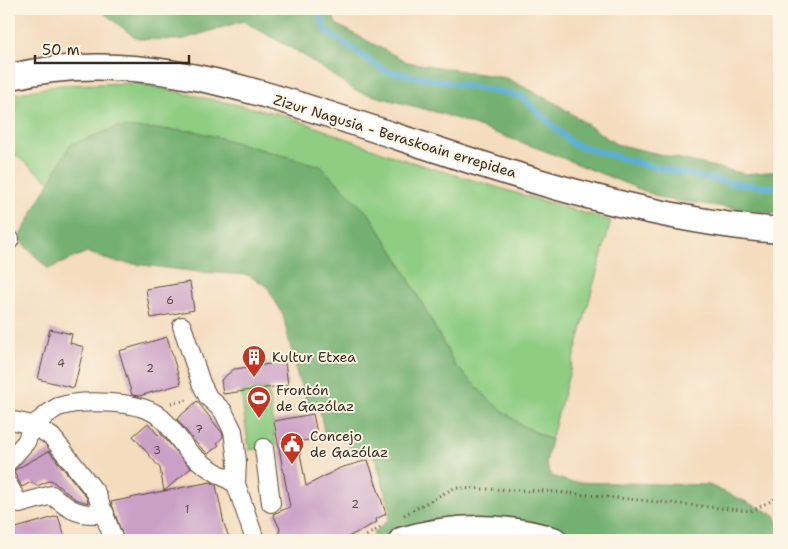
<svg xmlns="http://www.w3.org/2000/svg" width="788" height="549" viewBox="0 0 788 549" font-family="'Shantell Sans',sans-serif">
	<rect width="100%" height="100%" fill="#fcf5e5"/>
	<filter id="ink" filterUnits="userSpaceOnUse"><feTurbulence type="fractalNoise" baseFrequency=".02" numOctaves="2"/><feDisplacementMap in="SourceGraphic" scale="10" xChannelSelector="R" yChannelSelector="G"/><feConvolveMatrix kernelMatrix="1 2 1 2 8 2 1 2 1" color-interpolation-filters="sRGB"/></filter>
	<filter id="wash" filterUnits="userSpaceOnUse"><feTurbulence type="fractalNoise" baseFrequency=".0096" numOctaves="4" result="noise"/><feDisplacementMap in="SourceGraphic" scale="20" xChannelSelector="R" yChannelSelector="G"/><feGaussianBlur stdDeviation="1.12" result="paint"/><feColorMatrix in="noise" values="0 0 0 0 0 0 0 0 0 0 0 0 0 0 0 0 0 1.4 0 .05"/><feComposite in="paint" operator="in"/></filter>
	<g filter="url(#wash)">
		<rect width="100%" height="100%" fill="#f4dcbe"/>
		<path fill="#8fcd83" stroke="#657c50" d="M136 83 284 115 398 158 611 221 551 440 520 424 494 404 455 365 398 259 369 214 321 166 70 145 50 182 9 150V95L60 85Z
			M268 388 276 446 249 450 241 391Z"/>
		<path fill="#73b071" stroke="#576d48" d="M99 9H331L336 24 407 62 506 78 554 102 616 144 745 174 779 171V214L664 199 545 151 443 114 356 91 300 53 243 21 181 40 137 39Z
			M117 127 195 131 321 166 369 214 398 259 455 365 494 404 520 424 551 440 546 463 552 476 570 482 709 485 775 515 779 524V540H581L550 530H407L378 540 373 534 388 520 390 509 375 457 353 452 343 438 324 432 320 411 308 404 298 378 283 315 267 286 248 275 198 272 111 261 87 252 48 269 18 239 70 145Z"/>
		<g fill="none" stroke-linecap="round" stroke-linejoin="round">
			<path stroke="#5aadd5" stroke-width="6" d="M317 9 327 32 386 71 521 96 573 144 645 165 732 183 779 188"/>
		</g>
		<g id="blocks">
			<path fill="#caa0c6" d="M190 282 194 310 151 318 146 289Z
				M50 329 72 334 70 343 84 347 74 388 38 379Z
				M167 337 181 384 139 396 132 395 119 351Z
				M285 362 288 385 223 394 221 380 234 369Z
				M197 401 223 434V437L217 443 219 445 208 454 195 442 177 419Z
				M313 414 318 438 298 442 306 486 340 468 368 460 386 514 376 519 377 522 342 540H276L280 529 273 514 290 507 274 421Z
				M148 423 158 435 160 433 191 468 164 491 211 482 216 485 224 524 230 540H124L111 502 164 491 160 468 133 436Z
				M49 451 87 498 88 503 75 499 51 480 37 486 31 482 22 487 13 471Z
				M58 516 66 540H9V530Z"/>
		</g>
	</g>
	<g filter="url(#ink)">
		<use href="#blocks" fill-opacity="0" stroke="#574536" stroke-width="1"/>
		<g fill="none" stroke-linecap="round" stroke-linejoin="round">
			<g stroke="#574536" stroke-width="20">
				<path id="street" d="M9 241 10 239
					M182 326 201 383 208 397 223 411 233 431 237 461 236 484 255 540
					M9 420 33 425C41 420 50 411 58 407 81 399 136 401 156 414 171 424 179 442 191 454 204 467 221 475 236 484
					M264 448 271 503
					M9 461 26 442 33 425 52 437 96 493 114 540
					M9 486 19 504 52 495C69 510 81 517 105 513"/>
			</g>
			<g stroke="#574536" stroke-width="28">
				<path id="secondary" d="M9 77C125 50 229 82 340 118 452 154 565 195 681 217 713 223 747 229 779 230
					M402 540C453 525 503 524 554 540"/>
			</g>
			<path stroke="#574536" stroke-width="3" stroke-dasharray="1 4" stroke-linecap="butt" d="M171 403 189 400
				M404 515 454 488 546 491 751 511 779 497
				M364 540 366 536 383 526"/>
			<use href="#street" stroke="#fff" stroke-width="18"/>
			<use href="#secondary" stroke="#fff" stroke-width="25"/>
		</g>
	</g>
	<defs>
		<g id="building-pin" transform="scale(1.25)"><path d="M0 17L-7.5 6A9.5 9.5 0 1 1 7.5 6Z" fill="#c8321e" stroke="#fcf5e5"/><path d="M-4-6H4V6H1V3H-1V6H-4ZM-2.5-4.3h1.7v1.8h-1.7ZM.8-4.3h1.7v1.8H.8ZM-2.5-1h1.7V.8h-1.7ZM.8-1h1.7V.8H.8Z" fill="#fff"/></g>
		<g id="stadium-pin" transform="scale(1.25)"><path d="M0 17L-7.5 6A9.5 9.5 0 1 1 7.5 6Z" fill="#c8321e" stroke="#fcf5e5"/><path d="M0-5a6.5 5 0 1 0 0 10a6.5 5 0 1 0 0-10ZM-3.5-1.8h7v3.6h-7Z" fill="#fff"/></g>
		<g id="civic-pin" transform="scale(1.25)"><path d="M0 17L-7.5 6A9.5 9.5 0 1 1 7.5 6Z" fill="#c8321e" stroke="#fcf5e5"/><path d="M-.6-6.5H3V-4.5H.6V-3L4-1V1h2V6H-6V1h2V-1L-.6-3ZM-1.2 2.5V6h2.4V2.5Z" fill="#fff"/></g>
	</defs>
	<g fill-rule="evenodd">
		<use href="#building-pin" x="254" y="357"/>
		<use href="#stadium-pin" x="259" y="398"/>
		<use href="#civic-pin" x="292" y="444"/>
	</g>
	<g text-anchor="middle" stroke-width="4" stroke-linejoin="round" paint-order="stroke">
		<g font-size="11" fill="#5f4848">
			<text x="170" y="304">6</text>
			<text x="61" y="367">4</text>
			<text x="150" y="372">2</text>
			<text x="199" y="433">7</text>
			<text x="157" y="454">3</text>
			<text x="355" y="508">2</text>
			<text x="187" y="513">1</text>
		</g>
		<g font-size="14" fill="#3b2a1e" stroke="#fcf5e5">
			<text transform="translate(395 136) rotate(17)" y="5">Zizur Nagusia - Beraskoain errepidea</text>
		</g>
		<g font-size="14" fill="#3b2a1e" stroke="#fcf5e5" text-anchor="start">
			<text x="272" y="362">Kultur Etxea</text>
			<text x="276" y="395">Frontón<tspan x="276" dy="16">de Gazólaz</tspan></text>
			<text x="310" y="441">Concejo<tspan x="310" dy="16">de Gazólaz</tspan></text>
		</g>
	</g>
	<rect width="788" height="549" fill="none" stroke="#fcf5e5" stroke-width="30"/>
	<path d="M35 55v8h154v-8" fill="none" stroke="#3b2a1e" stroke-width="2.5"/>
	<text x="42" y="55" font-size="15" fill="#3b2a1e" stroke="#fcf5e5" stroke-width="4" paint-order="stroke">50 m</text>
</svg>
